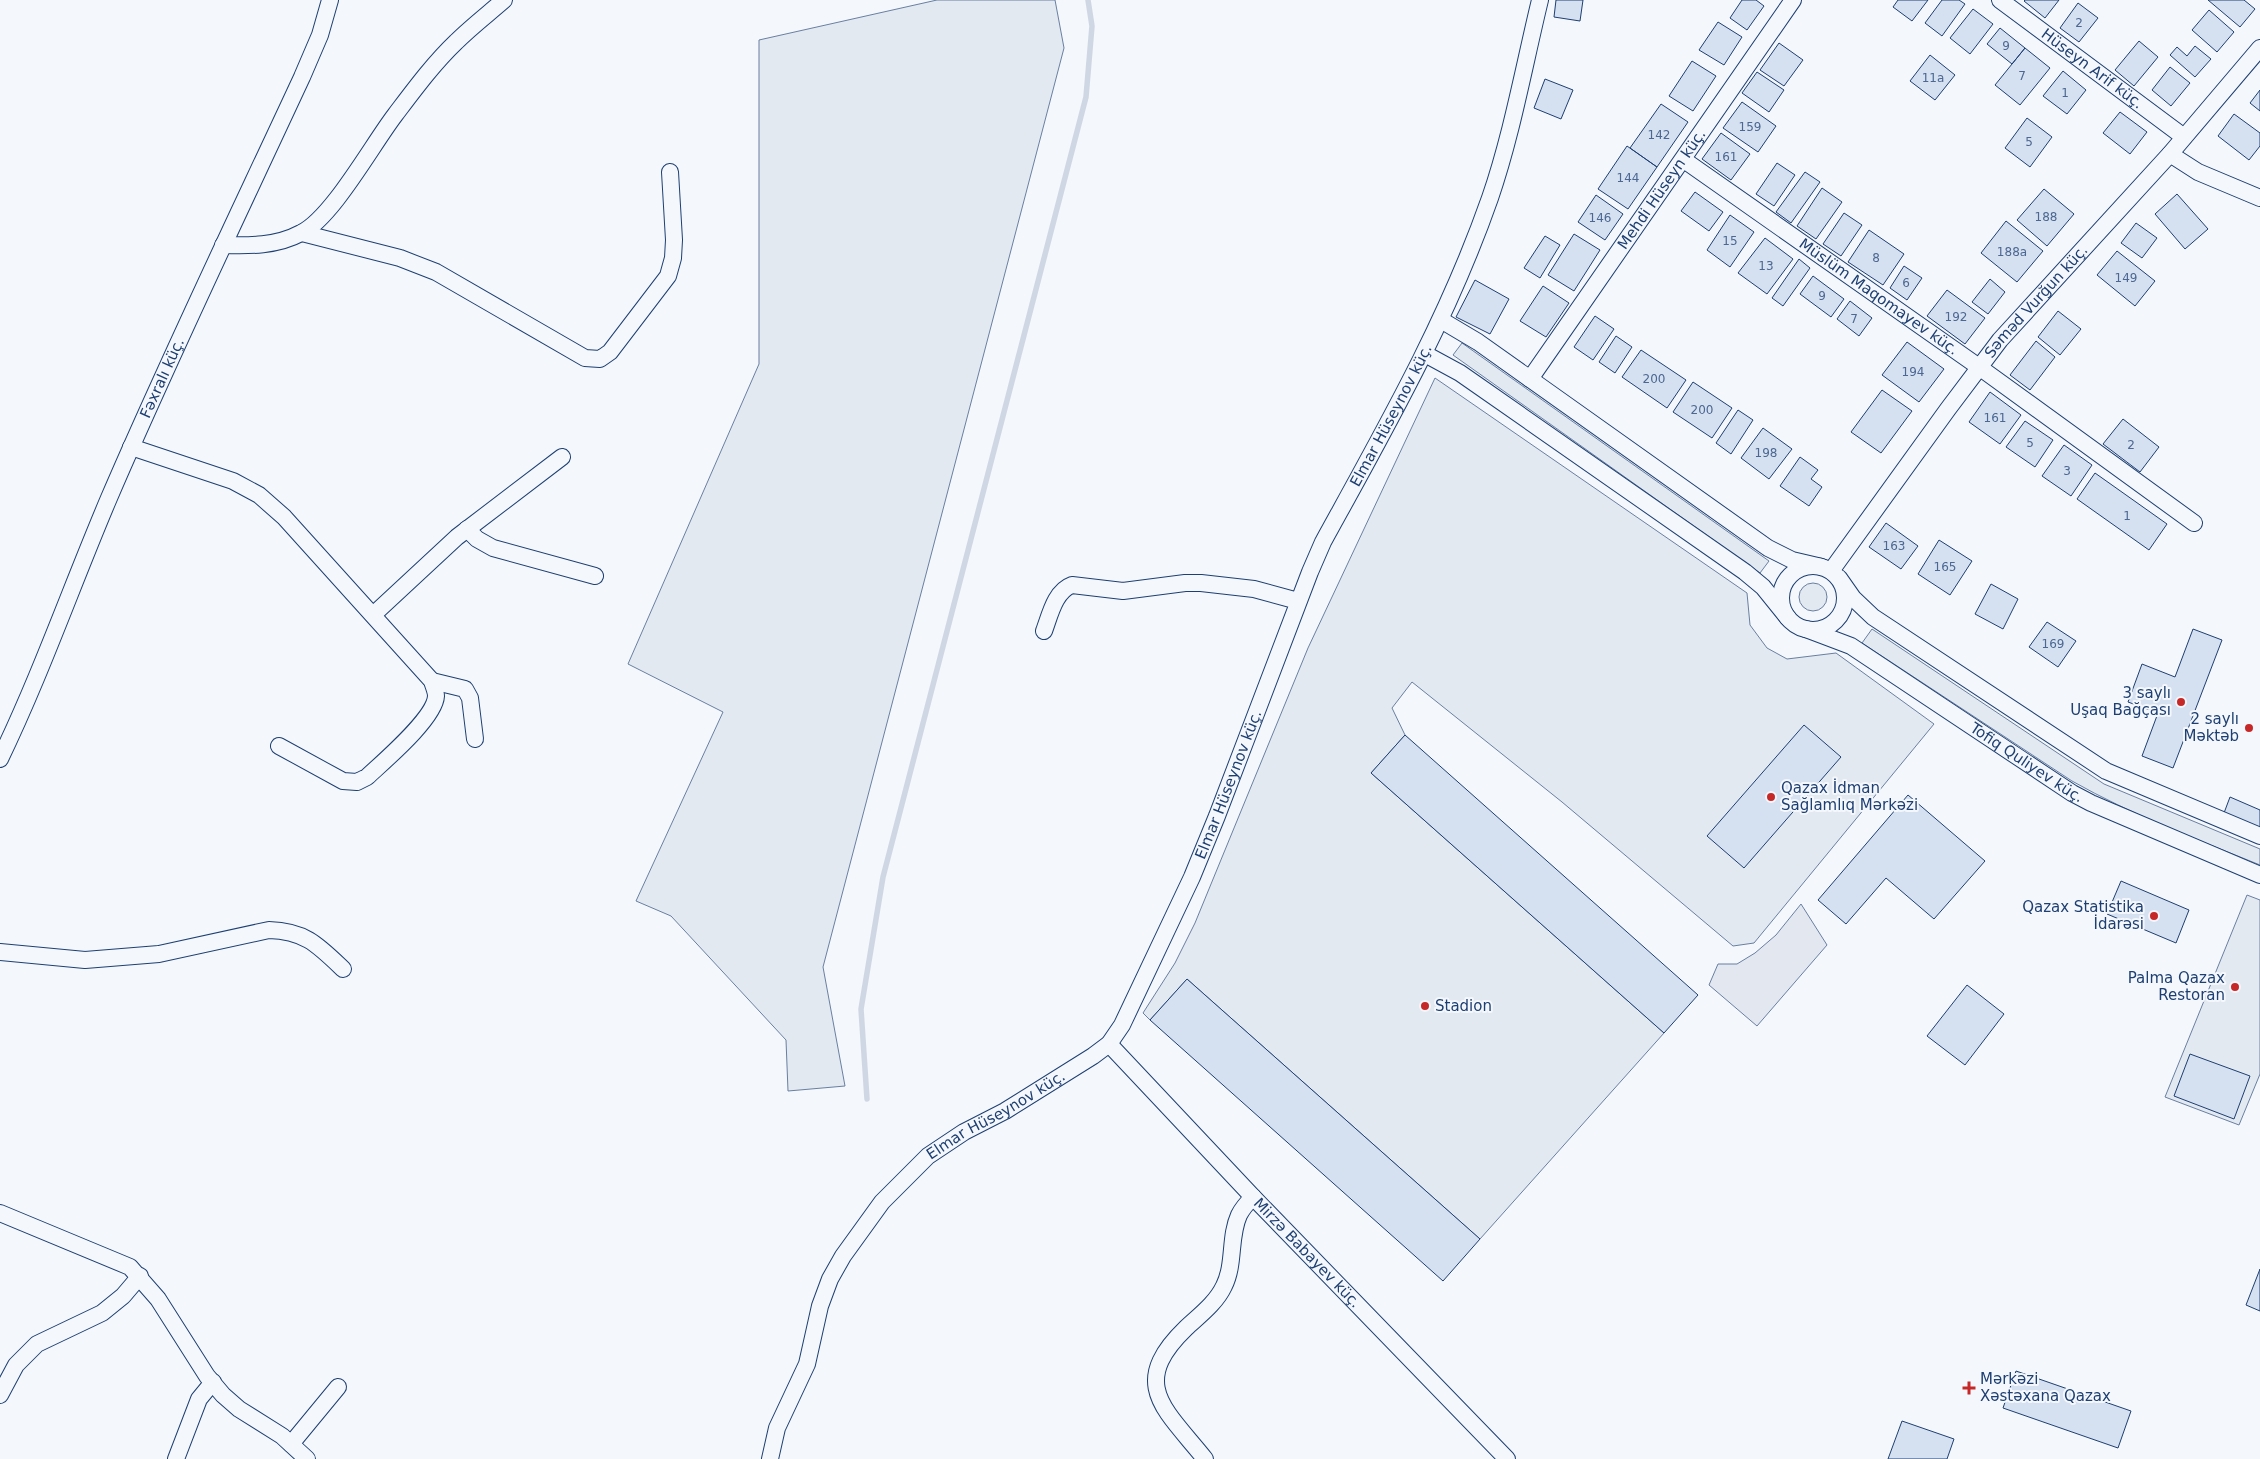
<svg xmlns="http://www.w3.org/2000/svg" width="2260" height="1459" viewBox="0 0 2260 1459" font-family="'DejaVu Sans',sans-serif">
	<rect width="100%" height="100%" fill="#f4f7fb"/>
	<path fill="#e3e9f0" stroke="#687fa3" d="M937 0H1055L1064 48 823 967 845 1086 788 1091 786 1040 671 916 636 901 723 712 628 664 759 364V40Z
		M1462 343 1769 561 1760 573 1453 355Z
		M1435 378 1747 593 1750 625 1767 648 1787 659 1836 653 1934 724 1754 943 1733 946 1562 802 1412 682 1392 708 1405 735 1371 773 1664 1033 1480 1239 1187 979 1150 1020 1143 1013 1175 963 1195 923 1308 648Z
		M1799 597a14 14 0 1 1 28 0a14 14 0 1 1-28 0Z
		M1872 629 2104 784 2260 849V865C2196 839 2132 815 2072 781L1862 643Z
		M2247 895 2260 900V1074L2239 1125 2165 1097Z"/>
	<path fill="#e3e8f0" stroke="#687fa3" d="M1801 904 1827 945 1757 1026 1709 985 1718 964H1737L1755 953 1776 935Z"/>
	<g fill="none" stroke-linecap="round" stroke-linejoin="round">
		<path stroke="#cfd7e4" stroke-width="5.5" d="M867 1099 861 1009 883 877 1086 97 1092 26 1088 0"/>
	</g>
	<path fill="#d5e0f0" stroke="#1d3f73" d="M1556 0H1583L1580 21 1554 17Z
		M1742 0H1756L1764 6 1747 30 1730 18Z
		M1898 0H1928L1912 21 1893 7Z
		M1942 0H1959L1965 4 1942 36 1925 23Z
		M2025 0H2059L2045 18 2024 1Z
		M2208 0H2244L2255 9 2240 27Z
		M2078 3 2098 18 2079 42 2060 28Z
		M1973 9 1993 24 1970 54 1950 38Z
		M2209 10 2234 32 2217 52 2192 30Z
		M1718 22 1742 37 1724 65 1699 50Z
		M2000 28 2025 48 2012 64 1987 44Z
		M2139 41 2158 57 2134 86 2115 70Z
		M1779 43 1803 60 1784 86 1760 70Z
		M2195 46 2211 59 2195 77 2170 55 2177 47 2187 56Z
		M2025 48 2050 68 2020 105 1995 85Z
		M1930 55 1955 75 1935 100 1910 81Z
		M1692 61 1716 76 1693 111 1669 96Z
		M2170 67 2190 83 2171 106 2152 90Z
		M2063 71 2086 90 2067 114 2043 96Z
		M1757 72 1784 90 1769 112 1742 93Z
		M1545 79 1573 90 1561 119 1534 108Z
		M2260 90V111L2250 103Z
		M1742 102 1776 126 1758 152 1723 128Z
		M1661 104 1688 122 1657 167 1630 148Z
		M2120 112 2147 132 2130 154 2103 133Z
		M2234 114 2260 133V146L2249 160 2218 136Z
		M2027 118 2052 137 2030 167 2005 148Z
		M1721 133 1750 154 1731 180 1702 159Z
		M1627 146 1657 167 1628 209 1598 189Z
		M1777 163 1795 175 1774 206 1756 194Z
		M1805 172 1820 182 1791 223 1776 212Z
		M1822 188 1842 202 1816 239 1797 226Z
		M2044 189 2074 214 2047 246 2017 220Z
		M1695 192 1723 212 1709 231 1681 211Z
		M2177 194 2208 229 2185 249 2155 214Z
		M1596 195 1623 214 1605 240 1578 222Z
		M1844 213 1862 225 1841 256 1823 244Z
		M1730 215 1754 232 1730 267 1707 250Z
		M2006 221 2043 251 2017 282 1981 253Z
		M2136 223 2157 238 2142 258 2121 243Z
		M1869 230 1904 254 1883 285 1848 262Z
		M1574 234 1600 250 1574 291 1548 275Z
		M1545 236 1560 245 1540 278 1524 268Z
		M1765 238 1793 259 1767 294 1738 273Z
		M2117 251 2155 281 2135 306 2097 275Z
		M1799 259 1810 268 1783 306 1772 298Z
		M1904 266 1922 278 1907 300 1890 288Z
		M1813 276 1844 299 1831 317 1800 294Z
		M1990 279 2005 292 1988 314 1972 302Z
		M1475 280 1509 299 1490 334 1456 317Z
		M1543 286 1569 303 1546 337 1520 321Z
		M1947 290 1985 318 1965 344 1927 316Z
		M1850 301 1872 318 1859 336 1837 319Z
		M2058 311 2081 329 2060 355 2038 337Z
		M1595 316 1614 329 1593 360 1574 347Z
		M1616 336 1632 347 1615 373 1599 362Z
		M2036 341 2055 357 2030 390 2010 375Z
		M1907 342 1944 369 1919 402 1882 375Z
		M1641 350 1686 380 1667 408 1622 377Z
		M1693 382 1732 408 1712 438 1673 412Z
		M1882 390 1912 411 1881 453 1851 432Z
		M1990 392 2021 415 2000 444 1969 422Z
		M1738 410 1753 420 1731 454 1716 443Z
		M2123 419 2159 447 2140 472 2103 444Z
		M2025 421 2053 440 2035 467 2006 447Z
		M1763 428 1792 449 1769 479 1741 458Z
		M2064 445 2092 465 2071 496 2042 476Z
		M1800 457 1818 470 1811 479 1822 487 1809 506 1780 486Z
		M2095 473 2167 524 2149 550 2077 499Z
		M1886 523 1918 546 1901 569 1869 547Z
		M1939 540 1972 561 1950 595 1918 574Z
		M1991 584 2018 599 2003 629 1975 614Z
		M2047 622 2076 641 2058 667 2029 647Z
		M2193 629 2222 640 2173 768 2142 756 2158 713 2128 702 2142 664 2175 677Z
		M1804 725 1841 757 1744 868 1707 836Z
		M1405 735 1698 995 1664 1033 1371 773Z
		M1908 795 1985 861 1934 919 1886 878 1846 924 1818 900Z
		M2230 797 2260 810V828L2224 813Z
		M2121 881 2189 910 2176 943 2107 914Z
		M1187 979 1480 1239 1443 1281 1150 1020Z
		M1967 985 2004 1014 1965 1065 1927 1036Z
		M2190 1054 2250 1076 2234 1119 2174 1096Z
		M2260 1269V1311L2246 1305Z
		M2016 1371 2131 1411 2118 1448 2003 1408Z
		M1902 1421 1954 1439 1947 1459H1888Z"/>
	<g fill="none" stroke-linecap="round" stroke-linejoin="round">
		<g stroke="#1d3f73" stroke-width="18">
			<g id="minor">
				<path id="s1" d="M2000 0 2184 137"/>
				<path d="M2170 154 2198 172 2260 198"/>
				<path id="s2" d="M1684 160 1979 367 2194 523"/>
				<path d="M302 233 400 258 436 272 585 358 600 359 610 352 668 276 673 258 674 240 670 172"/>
				<path d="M223 245C249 246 277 246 301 233 332 218 372 145 395 115 414 90 433 64 456 42 471 27 488 14 504 0"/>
				<path d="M1441 320 1478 342 1768 548 1792 560 1822 567"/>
				<path d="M1425 354 1460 373 1745 572 1763 587 1788 618"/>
				<path id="s3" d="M1530 379 1793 0"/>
				<path d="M131 447 233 481 259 495 284 517 432 681C433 685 436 691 436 696 435 718 384 761 367 777L357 782 343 781 279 746"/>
				<path d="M467 529 477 539 493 548 595 576"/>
				<circle cx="1813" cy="598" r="32"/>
				<path id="s4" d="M1831 571 1948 409 2000 340 2170 154 2260 48"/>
				<path d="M1839 578 1853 598 1873 617 2106 771 2260 836"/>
				<path d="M373 615 457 537 562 457"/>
				<path id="s5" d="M1806 629 1851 646 2072 793 2091 803 2260 875"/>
				<path d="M1044 631C1050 615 1055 591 1072 585L1123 591 1185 583H1201L1254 589 1298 601"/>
				<path d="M432 681 465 689 470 698 475 739"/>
				<path id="s6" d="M0 759C41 674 72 585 109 498 170 356 237 217 302 77L320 35 330 0"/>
				<path d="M0 952 85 960 159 954 269 930C305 931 318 945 343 969"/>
				<path id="s7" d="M1109 1044 1253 1197 1507 1459"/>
				<path d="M0 1213 130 1267 158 1299 207 1376 223 1395 239 1409 282 1436 307 1459"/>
				<path d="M0 1395 16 1365 37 1344 102 1313 123 1296 140 1276"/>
				<path d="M291 1444 338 1387"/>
				<path d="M176 1459 199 1399 213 1382"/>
				<path id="s8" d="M770 1459 777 1428 807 1364 820 1306 830 1279 843 1256 882 1202 928 1156 964 1132 1005 1111 1093 1056 1109 1044 1122 1025 1192 877 1217 816 1310 572 1323 542C1385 429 1447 321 1490 198 1512 134 1524 66 1540 0"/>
				<path d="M1205 1459C1165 1409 1128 1384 1186 1328 1200 1315 1216 1303 1224 1286 1235 1264 1229 1237 1239 1215 1242 1209 1248 1202 1253 1197"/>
			</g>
		</g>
		<use href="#minor" stroke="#f4f7fb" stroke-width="16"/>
	</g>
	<g fill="#c62828" stroke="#f4f7fb" stroke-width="2">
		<circle cx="2181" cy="702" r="5"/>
		<circle cx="2249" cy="728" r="5"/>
		<circle cx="1771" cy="797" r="5"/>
		<circle cx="2154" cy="916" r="5"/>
		<circle cx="2235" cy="987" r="5"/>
		<circle cx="1425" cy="1006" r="5"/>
		<path d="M1966.5 1380.5h5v5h5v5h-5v5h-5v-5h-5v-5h5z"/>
	</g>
	<g text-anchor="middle" stroke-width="4" stroke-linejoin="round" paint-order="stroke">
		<g font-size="12" fill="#4b6792">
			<text x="2079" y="27">2</text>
			<text x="2006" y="50">9</text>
			<text x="2022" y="80">7</text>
			<text x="1933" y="82">11a</text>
			<text x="2065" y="97">1</text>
			<text x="1750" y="131">159</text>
			<text x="1659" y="139">142</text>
			<text x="2029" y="146">5</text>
			<text x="1726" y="161">161</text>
			<text x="1628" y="182">144</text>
			<text x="2046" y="221">188</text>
			<text x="1600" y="222">146</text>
			<text x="1730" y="245">15</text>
			<text x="2012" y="256">188a</text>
			<text x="1876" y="262">8</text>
			<text x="1766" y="270">13</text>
			<text x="2126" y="282">149</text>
			<text x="1906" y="287">6</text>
			<text x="1822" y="300">9</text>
			<text x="1956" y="321">192</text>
			<text x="1854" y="323">7</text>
			<text x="1913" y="376">194</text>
			<text x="1654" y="383">200</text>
			<text x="1702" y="414">200</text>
			<text x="1995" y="422">161</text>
			<text x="2030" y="447">5</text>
			<text x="2131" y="449">2</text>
			<text x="1766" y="457">198</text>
			<text x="2067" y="475">3</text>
			<text x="2127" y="520">1</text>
			<text x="1894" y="550">163</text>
			<text x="1945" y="571">165</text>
			<text x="2053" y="648">169</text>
		</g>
		<g font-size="15" fill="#1d3f73" stroke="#f4f7fb">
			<text dy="5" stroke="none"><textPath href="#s1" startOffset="115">Hüseyn Arif küç.</textPath></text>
			<text dy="5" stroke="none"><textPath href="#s3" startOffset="231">Mehdi Hüseyn küç.</textPath></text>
			<text dy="5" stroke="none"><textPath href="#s2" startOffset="238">Müslüm Maqomayev küç.</textPath></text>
			<text dy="5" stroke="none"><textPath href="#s4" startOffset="339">Səməd Vurğun küç.</textPath></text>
			<text dy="5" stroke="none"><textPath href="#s6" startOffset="414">Fəxralı küç.</textPath></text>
			<text dy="5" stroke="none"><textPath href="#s8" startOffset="1252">Elmar Hüseynov küç.</textPath></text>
			<text dy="5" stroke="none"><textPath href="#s5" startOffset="259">Tofiq Quliyev küç.</textPath></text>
			<text dy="5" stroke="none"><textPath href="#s8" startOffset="848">Elmar Hüseynov küç.</textPath></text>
			<text dy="5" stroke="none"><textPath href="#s8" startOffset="428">Elmar Hüseynov küç.</textPath></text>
			<text dy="5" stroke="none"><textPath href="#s7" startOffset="288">Mirzə Babayev küç.</textPath></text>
		</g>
		<g font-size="15" fill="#1d3f73" stroke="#f4f7fb" text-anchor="end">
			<text x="2171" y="698">3 saylı<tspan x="2171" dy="17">Uşaq Bağçası</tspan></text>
			<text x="2239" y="724">2 saylı<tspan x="2239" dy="17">Məktəb</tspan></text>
			<text x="1781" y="793" text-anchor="start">Qazax İdman<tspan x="1781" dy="17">Sağlamlıq Mərkəzi</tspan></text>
			<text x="2144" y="912">Qazax Statistika<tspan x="2144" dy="17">İdarəsi</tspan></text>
			<text x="2225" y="983">Palma Qazax<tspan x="2225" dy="17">Restoran</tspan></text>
			<text x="1435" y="1011" text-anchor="start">Stadion</text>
			<text x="1980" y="1384" text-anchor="start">Mərkəzi<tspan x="1980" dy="17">Xəstəxana Qazax</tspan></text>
		</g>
	</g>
</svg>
